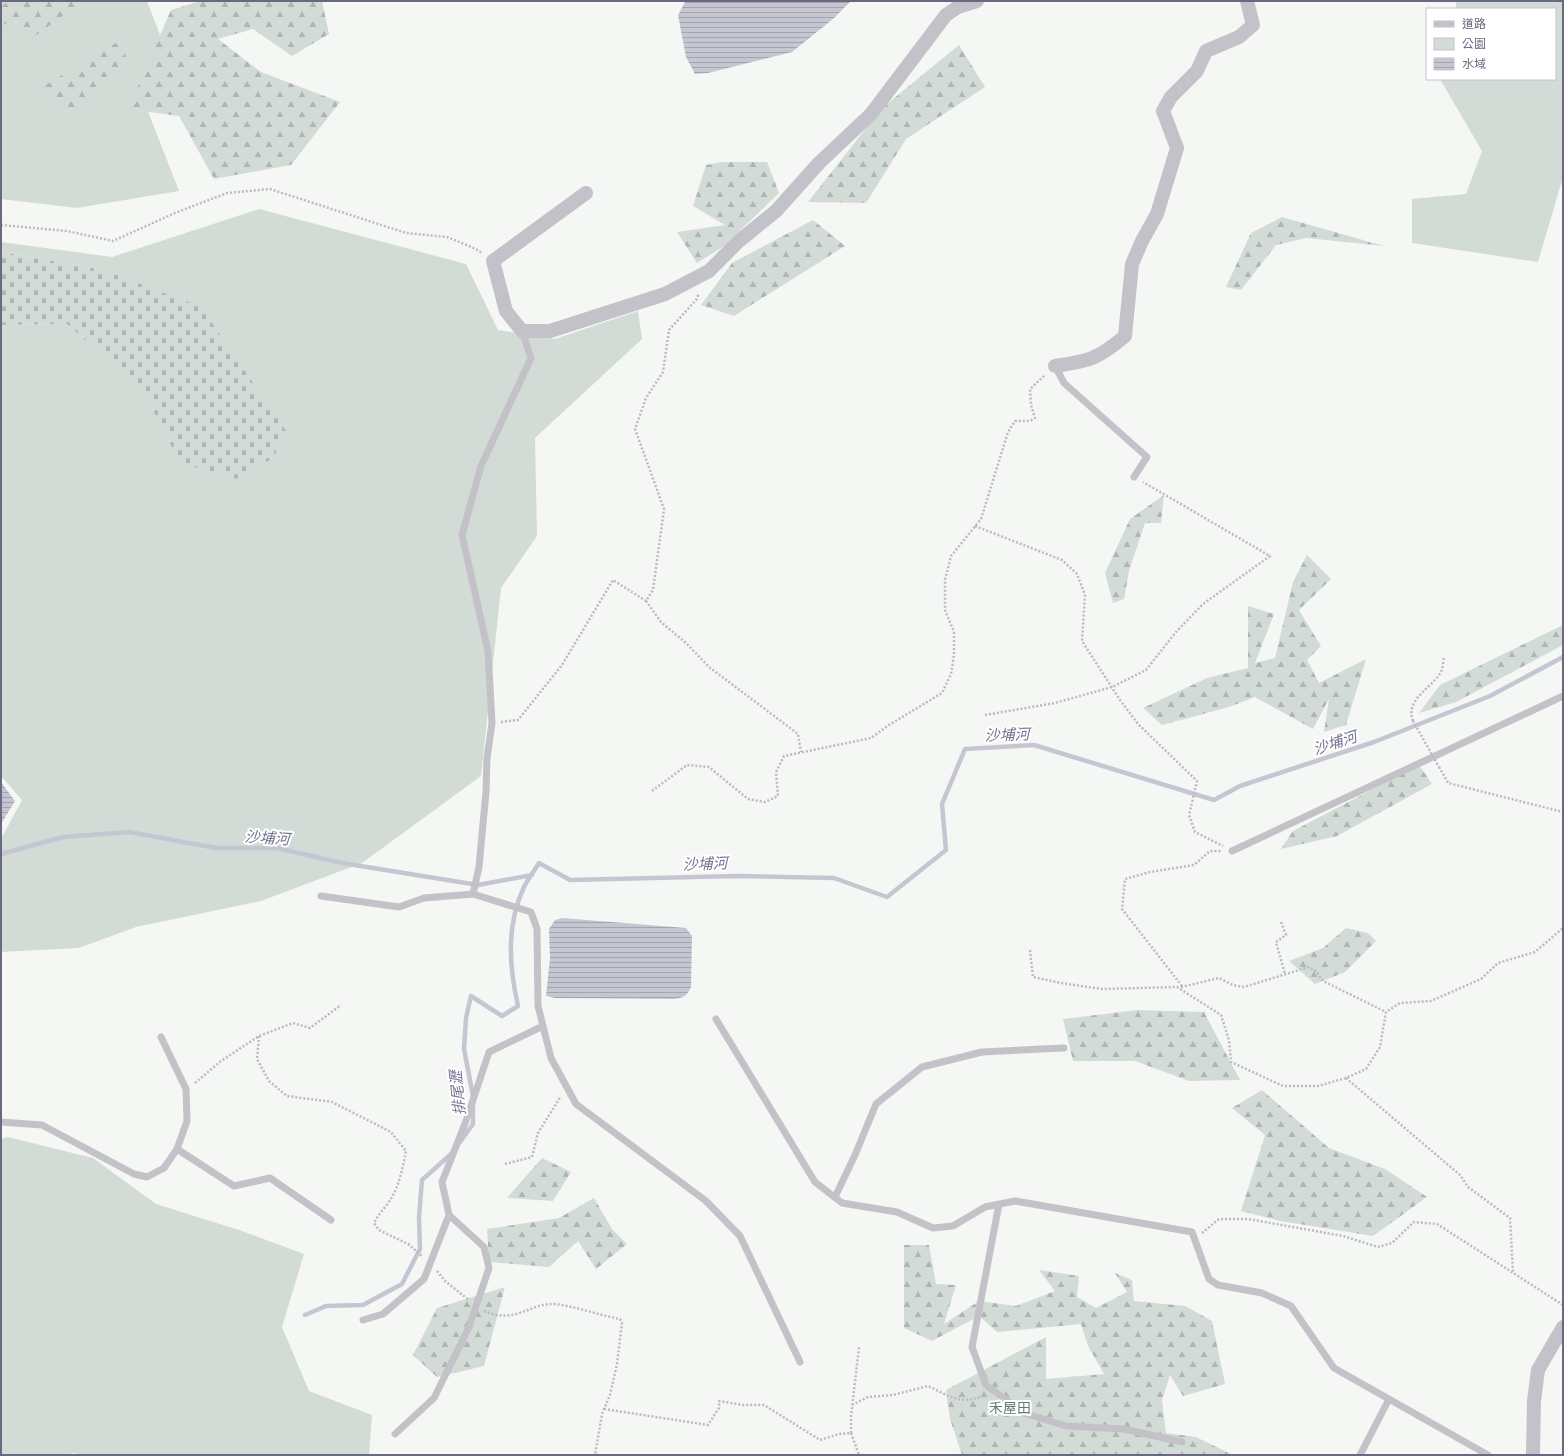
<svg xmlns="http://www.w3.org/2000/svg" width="1564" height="1456" viewBox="0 0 1564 1456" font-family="'Source Sans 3','Noto Sans TC',sans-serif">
	<defs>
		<pattern id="forest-firs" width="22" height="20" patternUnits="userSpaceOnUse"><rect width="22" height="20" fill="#d3dbd6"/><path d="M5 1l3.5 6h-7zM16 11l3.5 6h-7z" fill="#afb5b3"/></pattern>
		<pattern id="cemetery-stones" width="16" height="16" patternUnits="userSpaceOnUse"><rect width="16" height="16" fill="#d3dbd6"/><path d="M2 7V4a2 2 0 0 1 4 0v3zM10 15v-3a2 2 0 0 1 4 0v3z" fill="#afb5b3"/></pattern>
		<pattern id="water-rules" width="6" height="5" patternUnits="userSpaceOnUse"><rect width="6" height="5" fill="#c5c6d1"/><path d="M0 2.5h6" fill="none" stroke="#a4a5af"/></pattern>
	</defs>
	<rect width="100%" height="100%" fill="#f5f7f4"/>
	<path fill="#d3dbd6" d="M1 1H147L160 35 142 96 179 191 77 208 1 199Z
		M1456 1H1563V177L1538 262 1412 243V199L1466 194 1482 151 1440 79H1555V9H1456Z
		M259 209 466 264 498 330 555 339 638 311 642 339 535 438 537 536 501 588 481 776 362 863 261 901 136 927 79 948 1 952V839L22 800 1 776V325L67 324 143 391 180 463 103 270 1 252V242L112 257Z
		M8 1137 93 1158 156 1204 239 1230 304 1254 282 1327 309 1391 372 1415 369 1455H77L76 1453 63 1455H1V1139Z"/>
	<path fill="url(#forest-firs)" d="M7 1H83L35 36 1 22V8Z
		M200 1H322L329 34 292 56 253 29 218 39 261 72 340 102 291 165 214 179 179 116 128 109 171 10Z
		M119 41 131 67 72 115 44 86Z
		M959 45 985 87 906 139 866 203 808 202 882 108Z
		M722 162H767L779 193 724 246 697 263 677 232 725 225 693 206 706 165Z
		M1282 217 1384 246 1306 238 1276 245 1241 290 1226 287 1251 233Z
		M813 220 845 246 734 316 701 305 732 263Z
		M1164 495 1161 523H1145L1129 571 1124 599 1113 603 1105 573 1130 519Z
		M1307 555 1331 579 1299 610 1321 646 1307 660 1319 683 1366 659 1346 725 1324 732 1329 699 1313 729 1255 697 1229 707 1162 725 1143 708 1207 678 1248 668V606L1274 614 1255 663 1275 658 1293 582Z
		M1563 625V645L1456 702 1419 713 1440 685Z
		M1419 765 1432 784 1337 836 1281 849 1293 831Z
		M1346 928 1368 933 1376 941 1345 972 1315 984 1289 961 1323 948Z
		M1137 1010 1204 1012 1240 1080 1189 1081 1135 1061H1073L1063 1019Z
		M1262 1090 1329 1148 1385 1169 1427 1197 1373 1236 1280 1221 1241 1211 1265 1135 1232 1108Z
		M542 1158 571 1172 553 1201 507 1198Z
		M594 1198 612 1229 627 1244 596 1269 578 1241 549 1267 489 1262 487 1229 559 1218Z
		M904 1245H929L936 1284 956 1285 944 1324 979 1301 1016 1306 1055 1291 1039 1270 1079 1276 1077 1297 1096 1308 1127 1292 1115 1273 1132 1280 1134 1301 1185 1306 1212 1321 1225 1384 1183 1396 1170 1375 1162 1400 1166 1433 1196 1437 1233 1455H962L950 1419 946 1390 1046 1337V1379L1104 1374 1088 1346 1081 1324 997 1332 979 1316 932 1341 904 1328Z
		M505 1287 484 1366 437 1377 413 1355 437 1308Z"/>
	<path fill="url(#cemetery-stones)" d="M1 252 103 270 201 307 286 431 273 458 238 479 180 463 143 391 67 324 1 325Z"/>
	<path fill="url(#water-rules)" d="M700 1H851L833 19 792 52 708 73 695 74 686 57 678 15 685 2Z
		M1 782 15 801 1 824Z
		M562 918 686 928 692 936 691 987C687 996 683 998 674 999L555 998 546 996 550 958 549 929 555 920Z"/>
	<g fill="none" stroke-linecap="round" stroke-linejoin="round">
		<path stroke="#c5c6d1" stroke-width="4.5" d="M1 854 63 837 129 832 216 848H277L342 863 478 885 532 875
			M473 1096 464 1049 466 1018 471 996 502 1016 518 1006C509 966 506 925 524 887 528 879 534 871 539 863L570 880 737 876 834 878 887 897 946 850 942 804 965 749 1034 745 1214 800 1240 786 1374 742 1490 696 1563 657
			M460 1142 473 1124V1105
			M305 1315 326 1306 363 1305 402 1284 420 1249 419 1217 422 1180 451 1154"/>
		<path stroke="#bbbabf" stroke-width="2.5" stroke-dasharray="2 2" stroke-linecap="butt" d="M1 225 67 231 113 241 175 213 227 193 270 189 406 233 447 237 476 249 482 253
			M975 526 1062 560 1077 574 1085 595 1082 641 1120 700 1138 724 1197 781 1189 815 1195 832 1223 846
			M646 601 661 622 686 643 709 667 798 734 801 752
			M985 715 1055 703 1112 687 1146 670 1176 632 1203 604 1270 556 1143 482
			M1413 721C1405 701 1429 689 1439 675 1443 671 1443 662 1444 657
			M501 722 518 720 562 665 613 580 646 601 653 590 664 509 635 429 646 398 663 372 669 330 696 300 699 293
			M1439 767 1448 783 1563 812
			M652 791 687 765 709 767 748 799 765 802 778 796 776 772 784 756 871 738 889 725 942 693 951 674 954 655V632L945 610V580L951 556 981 519 1008 432 1015 421H1030L1035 418 1031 405 1030 389 1045 375
			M1281 922 1286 935 1276 942 1285 974
			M1030 950 1033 977 1061 983 1102 989 1177 987 1221 1015 1229 1040 1231 1062 1283 1086H1318L1346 1078 1366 1069 1380 1047 1386 1012 1400 1003 1431 1001 1481 979 1498 963 1535 952 1563 928
			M1182 986 1122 909 1125 879 1150 872 1194 865 1210 851H1222
			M1181 987 1219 978 1233 985 1244 987 1309 967 1316 971 1323 981 1386 1012
			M259 1036 257 1059 269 1081 287 1096 332 1102 391 1132 406 1151C403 1166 400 1183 392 1197 387 1206 379 1213 374 1223L379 1230 408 1244 422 1256
			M1346 1078 1460 1175 1468 1187 1510 1218 1513 1272
			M195 1083 221 1061 259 1036 293 1023 310 1028 341 1005
			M505 1164 532 1157 538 1133 561 1096
			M1202 1233 1219 1219H1248L1343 1236 1378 1247 1392 1243 1414 1222 1437 1224 1563 1305
			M437 1271 445 1281 469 1300
			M484 1311C517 1325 530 1302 556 1304 577 1307 599 1315 620 1319L622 1323 617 1364 610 1395 602 1414 595 1455
			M852 1405 868 1397 893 1395 928 1386C950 1396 959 1405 983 1396
			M604 1409 708 1425 719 1408V1401L743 1405H764L820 1440 839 1434 851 1433 859 1455
			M851 1433V1417L859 1347"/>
		<path stroke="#c3c2c9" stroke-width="7" d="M1055 366 1064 383 1147 457 1134 477
			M1232 851 1563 696
			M473 894 479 867 486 792 487 758 492 723 488 651 462 535 481 466 531 358 522 331
			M321 896 399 907 424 898 473 894 531 912 537 929 538 1006 551 1058 576 1104 706 1201 740 1236 800 1362
			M716 1019 815 1182 842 1203 897 1212 933 1228 953 1226 985 1207 1015 1201 1192 1232 1209 1279 1218 1285 1262 1293 1291 1306 1334 1368 1488 1455
			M1 1122 42 1125 134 1174 147 1177 164 1168 177 1149 187 1121 186 1089 161 1037
			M177 1149 234 1186 270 1178 331 1220
			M835 1197 855 1155 876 1104 922 1067 982 1052 1064 1048
			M999 1204 972 1347 986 1385 1024 1413 1066 1426 1124 1429 1182 1442
			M363 1320 383 1314 424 1279 449 1215
			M395 1434 434 1398 469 1327 489 1268 484 1247 449 1215 442 1182 466 1121 489 1052 543 1026
			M1360 1455 1389 1399"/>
		<path stroke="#c3c2c9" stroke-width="14" d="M586 193 493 261 506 311 522 331H550L665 294 709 271 739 241 776 211 819 163 871 114 946 15 958 7 977 1
			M1055 366C1089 361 1098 359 1125 336L1132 264 1142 241 1157 214 1177 148 1163 111 1171 97 1197 71 1206 51 1239 37 1253 25 1247 1
			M1533 1455 1534 1401 1538 1370 1563 1327"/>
		<path stroke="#bbbabf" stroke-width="2.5" stroke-dasharray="2 2" stroke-linecap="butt" d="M1413 721 1439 767"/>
	</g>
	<g text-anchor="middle" stroke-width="4" stroke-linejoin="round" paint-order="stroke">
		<g font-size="14" fill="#667b71" stroke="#fff">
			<text x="1010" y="1413">禾屋田</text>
		</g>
		<g font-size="15" font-style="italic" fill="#737394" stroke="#fff">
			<text transform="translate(1007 735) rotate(-2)" y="5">沙埔河</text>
			<text transform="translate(1335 743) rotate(-18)" y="5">沙埔河</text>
			<text transform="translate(267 838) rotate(4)" y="5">沙埔河</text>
			<text transform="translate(705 864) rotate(-2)" y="5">沙埔河</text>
			<text transform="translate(458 1093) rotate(-96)" y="5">排尾瀝</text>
		</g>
	</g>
	<rect width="1564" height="1456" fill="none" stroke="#6c6883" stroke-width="4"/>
	<rect x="1426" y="8" width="130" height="72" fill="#ffffff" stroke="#c4c3cd"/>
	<rect x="1434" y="21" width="20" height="6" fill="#c3c2c9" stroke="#c4c3cd"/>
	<text x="1462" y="28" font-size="12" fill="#6c6883">道路</text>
	<rect x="1434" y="38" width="20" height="12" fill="#d3dbd6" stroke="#c4c3cd"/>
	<text x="1462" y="48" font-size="12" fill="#6c6883">公園</text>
	<rect x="1434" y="58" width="20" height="12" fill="url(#water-rules)" stroke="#c4c3cd"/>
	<text x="1462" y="68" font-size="12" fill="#6c6883">水域</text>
</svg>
